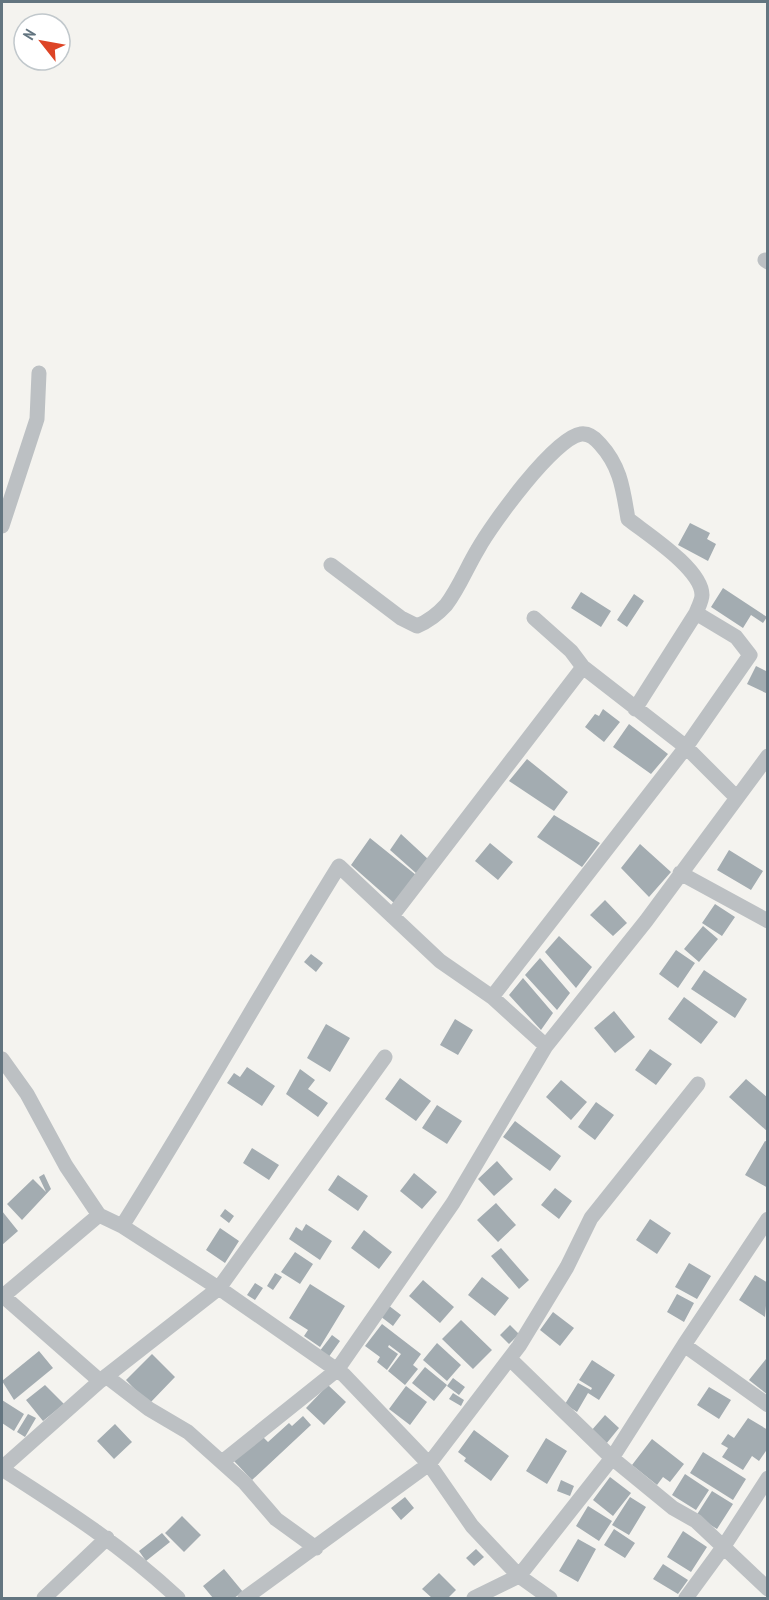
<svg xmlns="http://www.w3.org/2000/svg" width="769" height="1600" viewBox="0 0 769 1600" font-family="'PT Sans Narrow',sans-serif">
	<rect width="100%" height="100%" fill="#f4f3ef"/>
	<path fill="#a3acb1" d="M690 523 710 533 707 539 716 544 708 561 678 545Z
		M723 588 767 617 763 623 751 615 743 628 711 607Z
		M581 592 611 611 601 627 571 608Z
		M634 594 644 601 627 627 617 620Z
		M756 666 768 672V694L747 684Z
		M603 709 620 722 604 742 585 727 595 714 599 716Z
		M629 724 668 754 651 774 613 747Z
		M527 759 568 792 554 811 509 781Z
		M554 815 600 843 582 867 537 837Z
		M401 834 428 859 417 874 390 850Z
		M370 838 416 875 394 903 351 865Z
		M490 843 513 862 498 880 475 861Z
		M640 844 671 872 649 897 621 868Z
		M729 850 763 871 751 890 717 870Z
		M605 900 627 923 613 936 590 915Z
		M715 904 735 917 722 936 702 923Z
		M703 926 718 939 699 962 684 949Z
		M559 936 592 967 576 988 545 952Z
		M676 950 695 963 678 988 659 974Z
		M311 954 323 963 316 972 304 962Z
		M540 958 570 993 557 1010 525 975Z
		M704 970 747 999 735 1018 691 989Z
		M523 978 553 1013 541 1030 509 995Z
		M684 997 718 1022 701 1044 668 1019Z
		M614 1011 635 1037 615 1053 594 1028Z
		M455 1019 473 1030 458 1055 440 1045Z
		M326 1024 350 1038 330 1072 307 1058Z
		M650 1049 672 1064 656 1085 635 1070Z
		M247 1067 275 1086 262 1106 227 1083 234 1073 240 1077Z
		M300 1069 315 1080 308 1089 328 1103 318 1117 286 1094Z
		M400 1078 431 1101 416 1121 385 1099Z
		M746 1079 768 1098V1132L729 1097Z
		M561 1080 587 1102 571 1120 546 1097Z
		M596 1102 614 1115 595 1140 578 1127Z
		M437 1105 462 1121 447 1144 422 1128Z
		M515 1121 561 1156 550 1171 503 1137Z
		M765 1141 768 1142V1188L745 1175Z
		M252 1148 279 1165 269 1180 243 1163Z
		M497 1161 513 1179 494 1196 478 1179Z
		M414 1173 437 1192 422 1209 400 1191Z
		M44 1174 51 1189 22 1220 7 1204 33 1179 46 1192 39 1177Z
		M338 1175 368 1196 358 1211 328 1190Z
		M555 1188 572 1201 559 1219 541 1205Z
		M496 1203 516 1225 498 1242 477 1220Z
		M225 1209 234 1216 229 1223 220 1216Z
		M2 1211 18 1231 2 1245Z
		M650 1219 671 1233 657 1254 636 1240Z
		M306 1224 332 1241 320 1260 289 1239 296 1227 302 1231Z
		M220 1228 239 1241 225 1263 206 1250Z
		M364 1230 392 1252 379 1269 351 1248Z
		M501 1248 529 1280 519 1289 491 1256Z
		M295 1252 313 1264 300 1284 281 1272Z
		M689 1263 711 1276 697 1299 675 1287Z
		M275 1273 282 1277 273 1290 267 1286Z
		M755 1275 768 1283 765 1317 739 1300Z
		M482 1277 509 1298 495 1316 468 1295Z
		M423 1280 454 1307 440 1323 409 1296Z
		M255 1283 263 1288 255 1300 247 1295Z
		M310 1284 345 1306 320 1347 304 1336 308 1330 289 1318Z
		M677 1294 694 1303 684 1322 667 1312Z
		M388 1305 401 1315 393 1326 380 1316Z
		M553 1312 574 1328 560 1346 540 1330Z
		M461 1320 492 1350 473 1369 442 1339Z
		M382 1324 421 1354 413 1365 418 1369 405 1385 388 1371 401 1354 389 1345 388 1347 398 1354 387 1370 377 1362 380 1357 365 1346Z
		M510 1325 519 1334 509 1344 500 1335Z
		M332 1335 340 1341 328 1358 319 1352Z
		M437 1343 461 1365 447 1381 423 1360Z
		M39 1351 53 1368 14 1400 2 1381Z
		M152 1354 175 1377 149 1404 126 1380Z
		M766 1359 768 1360V1395L749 1380Z
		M592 1360 615 1375 599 1400 588 1393 577 1412 565 1404 578 1383 591 1390 592 1388 579 1380Z
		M425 1367 447 1385 434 1401 412 1383Z
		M453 1378 465 1387 459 1395 447 1386Z
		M45 1385 64 1404 43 1421 26 1400Z
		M328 1385 346 1402 324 1425 306 1408Z
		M406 1386 427 1402 410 1425 389 1409Z
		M709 1387 731 1400 719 1419 697 1405Z
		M453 1393 464 1400 461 1406 449 1399Z
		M2 1400 24 1414 14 1431 2 1423Z
		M28 1414 36 1418 25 1437 17 1432Z
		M605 1415 619 1428 606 1444 591 1431Z
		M303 1416 311 1425 252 1480 234 1461 262 1436 268 1442 289 1423 292 1426Z
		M748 1418 768 1430V1448L759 1461 752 1456 743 1470 722 1457 728 1448 721 1444 728 1434 734 1438Z
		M115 1424 132 1442 114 1459 97 1441Z
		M474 1430 509 1456 491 1481 464 1461 466 1458 458 1452Z
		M546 1438 567 1451 547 1484 526 1471Z
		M652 1439 684 1464 670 1482 663 1477 657 1485 632 1465Z
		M703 1452 746 1479 733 1500 690 1473Z
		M685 1474 709 1490 696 1510 672 1495Z
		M610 1477 631 1493 613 1516 593 1500Z
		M561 1480 574 1486 570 1496 557 1491Z
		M712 1491 733 1504 717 1529 696 1516Z
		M405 1497 414 1508 401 1520 391 1508Z
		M630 1497 646 1507 629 1535 612 1525Z
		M588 1506 612 1521 599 1541 576 1526Z
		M182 1516 201 1535 184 1552 165 1533Z
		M614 1529 635 1543 625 1558 604 1545Z
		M683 1531 707 1547 691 1572 667 1557Z
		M162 1533 170 1542 146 1561 139 1551Z
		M578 1539 596 1549 578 1582 559 1571Z
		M476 1549 484 1557 474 1566 466 1558Z
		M663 1564 688 1580 678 1594 653 1579Z
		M224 1569 243 1592 234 1598H213L203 1586Z
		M439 1573 456 1590 448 1598H432L422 1589Z"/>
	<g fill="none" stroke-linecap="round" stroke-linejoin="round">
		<path stroke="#bcc0c3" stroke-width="15" d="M765 260 768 262
			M2 526 37 419 39 373
			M331 565 401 618 417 626C429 621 437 615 446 605 459 588 467 567 478 549 492 524 554 438 581 434 589 433 595 438 600 444 621 467 623 490 628 519 647 534 702 569 702 595 702 600 698 608 696 613
			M534 618 571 651 583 667
			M680 873 768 921
			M392 916 583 667 686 747 737 798
			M492 997 686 747 750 655 736 637 696 613 635 709
			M2 1059 27 1094 66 1166 99 1215 122 1226 226 1293 344 1375 429 1464 472 1526 519 1576 550 1598
			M122 1226C197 1107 265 985 339 866L440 961 492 997 546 1046
			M3 1296 100 1381
			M2 1297 99 1215
			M684 1345 768 1219
			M510 1359 612 1458 673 1508 696 1521 768 1589
			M106 1376 149 1409 188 1432 245 1483 276 1519 316 1548
			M222 1462 337 1370 453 1203 546 1046 646 921 768 756
			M2 1468 100 1381 219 1288 385 1057
			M2 1469C66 1510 121 1545 178 1598
			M44 1598 107 1538
			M245 1598 429 1464 519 1346 567 1267 591 1218 698 1084
			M474 1598 519 1576 612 1458 684 1345 768 1405
			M686 1598 724 1546 768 1478"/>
	</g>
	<rect width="769" height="1600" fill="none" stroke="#637580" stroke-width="6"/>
	<g transform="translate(42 42) rotate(301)"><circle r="28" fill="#ffffff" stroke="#c1c8cc" stroke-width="1.5"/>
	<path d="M0-4.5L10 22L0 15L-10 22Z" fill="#dd4426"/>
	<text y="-9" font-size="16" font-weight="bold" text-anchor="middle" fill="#637580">N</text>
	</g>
</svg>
